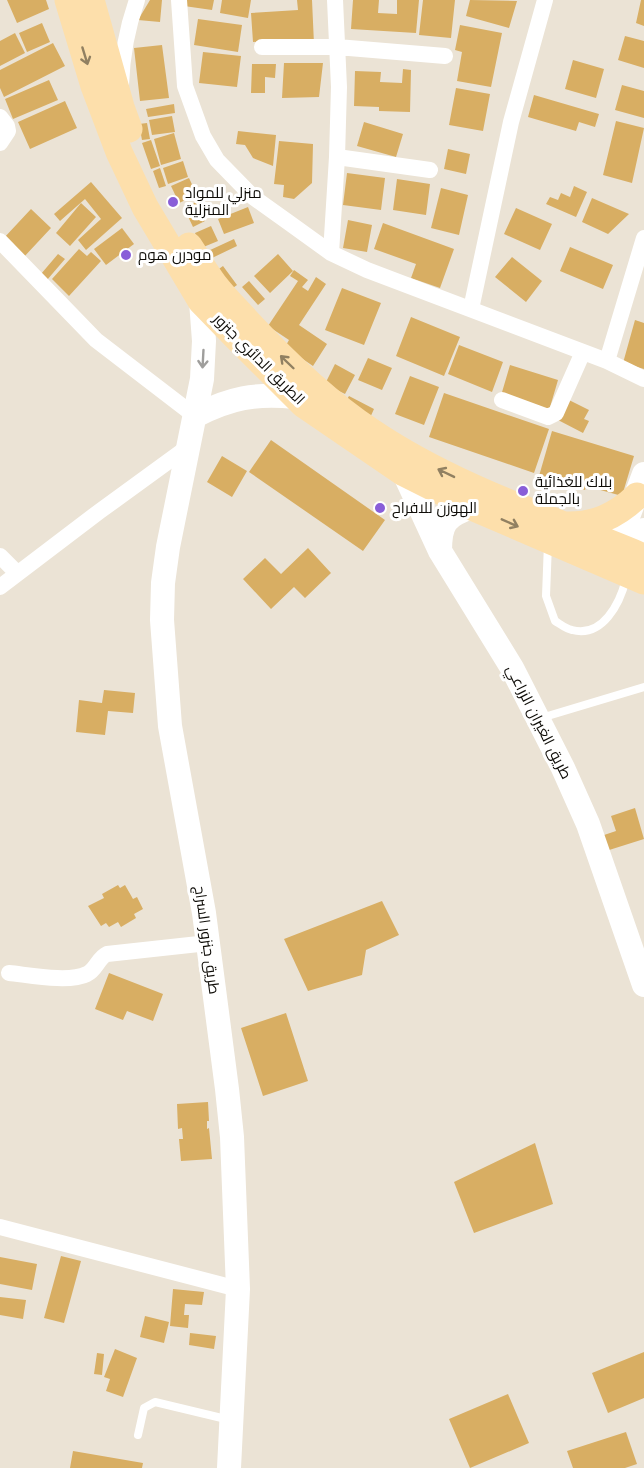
<svg xmlns="http://www.w3.org/2000/svg" width="644" height="1468" viewBox="0 0 644 1468" font-family="'Noto Sans',Cairo,sans-serif">
	<rect width="100%" height="100%" fill="#ebe3d5"/>
	<path fill="#d8ae63" d="M7 0H46L49 9 17 23Z
		M150 0H162L160 22 138 20Z
		M185 0H214L212 10 184 6Z
		M222 0H251L248 18 220 13Z
		M297 0H312L314 44 293 40 253 42 251 13 298 10Z
		M353 0H379L378 13 397 14V0H419L416 33 351 29Z
		M423 0H455L451 38 419 35Z
		M470 0 517 1 509 28 466 16Z
		M641 0H644V26L636 23Z
		M198 19 242 25 238 52 194 45Z
		M42 23 50 42 27 52 19 33Z
		M460 25 502 33 491 87 457 81 462 52 455 50Z
		M15 33 25 53 0 66V41Z
		M625 36 644 41V68L618 60Z
		M53 43 65 66 4 97 0 88V70Z
		M162 45 169 98 140 101 134 48Z
		M203 52 241 56 237 87 199 83Z
		M573 60 604 69 596 98 565 89Z
		M284 63H323L319 97 282 98Z
		M252 64H276L275 78 265 77V93H251Z
		M403 69 411 70 410 112 379 111V107L354 106 355 71 381 72 380 82 402 83Z
		M49 80 58 100 13 119 5 99Z
		M622 85 644 91V118L615 110Z
		M456 88 490 94 483 131 449 125Z
		M534 95 599 114 595 127 579 122 576 131 528 117Z
		M65 101 77 128 30 149 18 122Z
		M174 104 175 113 148 117 146 109Z
		M172 116 175 132 152 135 149 120Z
		M616 121 644 128 632 183 603 175Z
		M364 122 403 134 396 157 357 146Z
		M147 123 150 139 142 140 139 124Z
		M238 131 276 135 273 166 253 158 245 145 236 144Z
		M174 133 181 159 161 165 154 139Z
		M151 140 160 166 151 169 142 143Z
		M279 141 313 144 312 183 294 199 283 197 284 185 274 184Z
		M448 149 470 154 466 174 444 169Z
		M183 161 188 177 168 184 163 168Z
		M160 168 166 186 159 188 153 171Z
		M347 173 385 178 381 210 343 205Z
		M189 178 197 195 179 203 171 186Z
		M397 179 430 184 426 215 393 210Z
		M91 182 122 218 86 250 78 240 101 219 85 199 60 221 54 214Z
		M574 186 587 192 576 217 546 204 550 197 558 200 561 193 570 197Z
		M441 188 468 195 459 235 431 228Z
		M592 198 629 214 608 234 582 222Z
		M196 202 205 221 193 227 184 208Z
		M81 203 96 217 70 246 56 233Z
		M248 207 254 223 224 234 218 219Z
		M516 208 552 224 540 250 504 234Z
		M31 209 51 228 23 258 3 239Z
		M348 220 372 225 367 252 343 248Z
		M383 223 454 249 440 288 411 278 416 264 374 249Z
		M211 226 218 241 201 248 195 233Z
		M122 228 134 244 106 265 94 249Z
		M234 239 237 246 212 258 208 251Z
		M570 247 613 265 603 289 560 271Z
		M79 249 87 256 91 252 101 261 69 296 52 279Z
		M58 254 65 259 47 280 41 274Z
		M278 254 293 271 270 293 254 276Z
		M512 257 542 281 526 302 495 277Z
		M223 266 237 285 230 290 216 271Z
		M294 270 308 280 302 287 308 291 316 277 326 284 299 325 327 344 313 366 285 347 289 340 268 326 298 281 290 276Z
		M249 281 265 299 258 305 242 287Z
		M342 288 381 303 364 345 325 330Z
		M411 317 460 337 444 376 396 356Z
		M635 320 644 323V369L623 363Z
		M459 345 503 362 492 392 448 374Z
		M368 358 392 368 382 390 358 380Z
		M335 364 355 375 345 394 325 384Z
		M510 365 558 380 548 414 500 399Z
		M410 376 439 387 424 425 395 414Z
		M444 393 549 429 534 473 429 437Z
		M349 396 374 409 369 420 343 406Z
		M569 400 589 410 584 419 589 421 583 433 558 420Z
		M552 431 634 456 622 496 586 486 585 490 539 476Z
		M271 440 385 520 363 551 249 472Z
		M222 456 247 471 232 497 207 482Z
		M308 548 331 573 305 598 294 587 271 609 243 579 265 558 281 574Z
		M104 690 135 693 133 713 108 711 105 735 76 732 79 700 102 703Z
		M635 808 644 839 606 851 601 836 616 831 611 816Z
		M118 885 120 888 125 885 133 899 137 897 143 909 134 914 136 918 121 927 118 922 109 927 106 923 101 926 88 906 104 898 102 894Z
		M382 901 399 935 366 950 362 975 308 991 284 939Z
		M109 973 163 994 153 1021 127 1011 123 1020 95 1009Z
		M286 1013 308 1081 263 1096 241 1028Z
		M208 1102 209 1121H207V1129L209 1128 212 1159 181 1161 179 1139H183L182 1128 178 1129 177 1104Z
		M535 1143 553 1204 474 1233 454 1182Z
		M61 1256 81 1261 64 1323 44 1318Z
		M0 1257 37 1264 32 1290 0 1284Z
		M173 1289 204 1292 202 1305 185 1304 184 1315H189L188 1328 170 1326Z
		M0 1297 26 1300 23 1319 0 1315Z
		M145 1316 169 1322 164 1343 140 1337Z
		M190 1333 216 1336 214 1349 189 1345Z
		M115 1349 137 1358 123 1397 106 1391 110 1379 104 1377Z
		M644 1352V1398L608 1413 592 1373Z
		M97 1353 104 1354 102 1375 94 1374Z
		M508 1394 529 1443 470 1468 449 1419Z
		M626 1432 637 1464 625 1468H573L567 1451Z
		M73 1451 143 1463 142 1468H70Z"/>
	<g fill="none" stroke-linecap="round" stroke-linejoin="round">
		<path stroke="#fff" stroke-width="8" d="M548 543 546 596 555 621C560 624 566 629 572 630 603 638 620 603 626 579
			M541 718 644 687
			M138 1435 144 1408 155 1402 230 1420"/>
		<path stroke="#fff" stroke-width="16" d="M179 0 185 86 203 136 217 160 253 197 288 222 331 253 367 270 607 361 644 379
			M262 47H337L445 56
			M121 85C122 55 127 28 137 0
			M0 117 7 126 8 131 0 143
			M337 157 430 170
			M0 241 96 340 195 416
			M331 253 337 157 339 87 335 0
			M471 309 511 122 545 0
			M607 361 644 238
			M502 400 548 417 556 413 583 352
			M0 556 17 573
			M0 587 100 511 188 447
			M9 973C29 975 69 983 87 974 96 970 98 958 107 954L208 943
			M0 1227 238 1289"/>
		<path stroke="#fff" stroke-width="24" d="M201 301 204 341 202 379 168 547 163 583 162 620 170 726 204 913 227 1089 232 1137 238 1289 229 1468
			M195 416C230 398 255 393 295 397
			M404 473 440 551 512 668 563 768 588 824 644 985
			M440 551C440 523 446 516 472 507
			M610 565 644 474
			M628 572 644 530"/>
		<path stroke="#fddfab" stroke-width="27" d="M68 0 94 86 119 152 145 207 201 301 235 336 303 404 404 473 472 507 644 581
			M91 0 121 107 129 129
			M189 246C197 258 205 272 214 284 224 297 236 309 247 321 285 362 325 401 372 432 455 488 553 519 644 557
			M565 525C594 526 616 516 637 496"/>
	</g>
	<defs><path id="oneway-shaft" d="M-6 0H5M1.5-3L5.5 0L1.5 3" fill="none" stroke-width="1.6" stroke-linecap="round" stroke-linejoin="round" transform="scale(1.5)"/></defs>
	<g stroke="#918061">
		<use href="#oneway-shaft" transform="translate(85 56) rotate(73)"/>
		<use href="#oneway-shaft" transform="translate(287 362) rotate(-136)"/>
		<use href="#oneway-shaft" transform="translate(446 473) rotate(-154)"/>
		<use href="#oneway-shaft" transform="translate(510 523) rotate(24)"/>
	</g>
	<use stroke="#9f9e9c" href="#oneway-shaft" transform="translate(203 359) rotate(93)"/>
	<g fill="#895ed8" stroke="#fff" stroke-width="2">
		<circle cx="173" cy="202" r="6"/>
		<circle cx="126" cy="255" r="6"/>
		<circle cx="523" cy="491" r="6"/>
		<circle cx="380" cy="508" r="6"/>
	</g>
	<g text-anchor="middle" stroke-width="6" stroke-linejoin="round" paint-order="stroke">
		<g font-size="15" fill="#0e0c07" stroke="#fff" text-anchor="start">
			<text x="185" y="198">منزلي للمواد<tspan x="185" dy="17">المنزلية</tspan></text>
			<text x="138" y="260">مودرن هوم</text>
			<text x="535" y="487">بلاك للغذائية<tspan x="535" dy="17">بالجملة</tspan></text>
			<text x="392" y="513">الهوزن للافراح</text>
		</g>
		<g font-size="15" fill="#0e0c07" stroke="#fff">
			<text transform="translate(259 359) rotate(45)" y="5">الطريق الدائري جنزور</text>
			<text transform="translate(539 722) rotate(63)" y="5">طريق الغيران الزراعي</text>
			<text transform="translate(207 940) rotate(82)" y="5">طريق جنزور السراج</text>
		</g>
	</g>
</svg>
